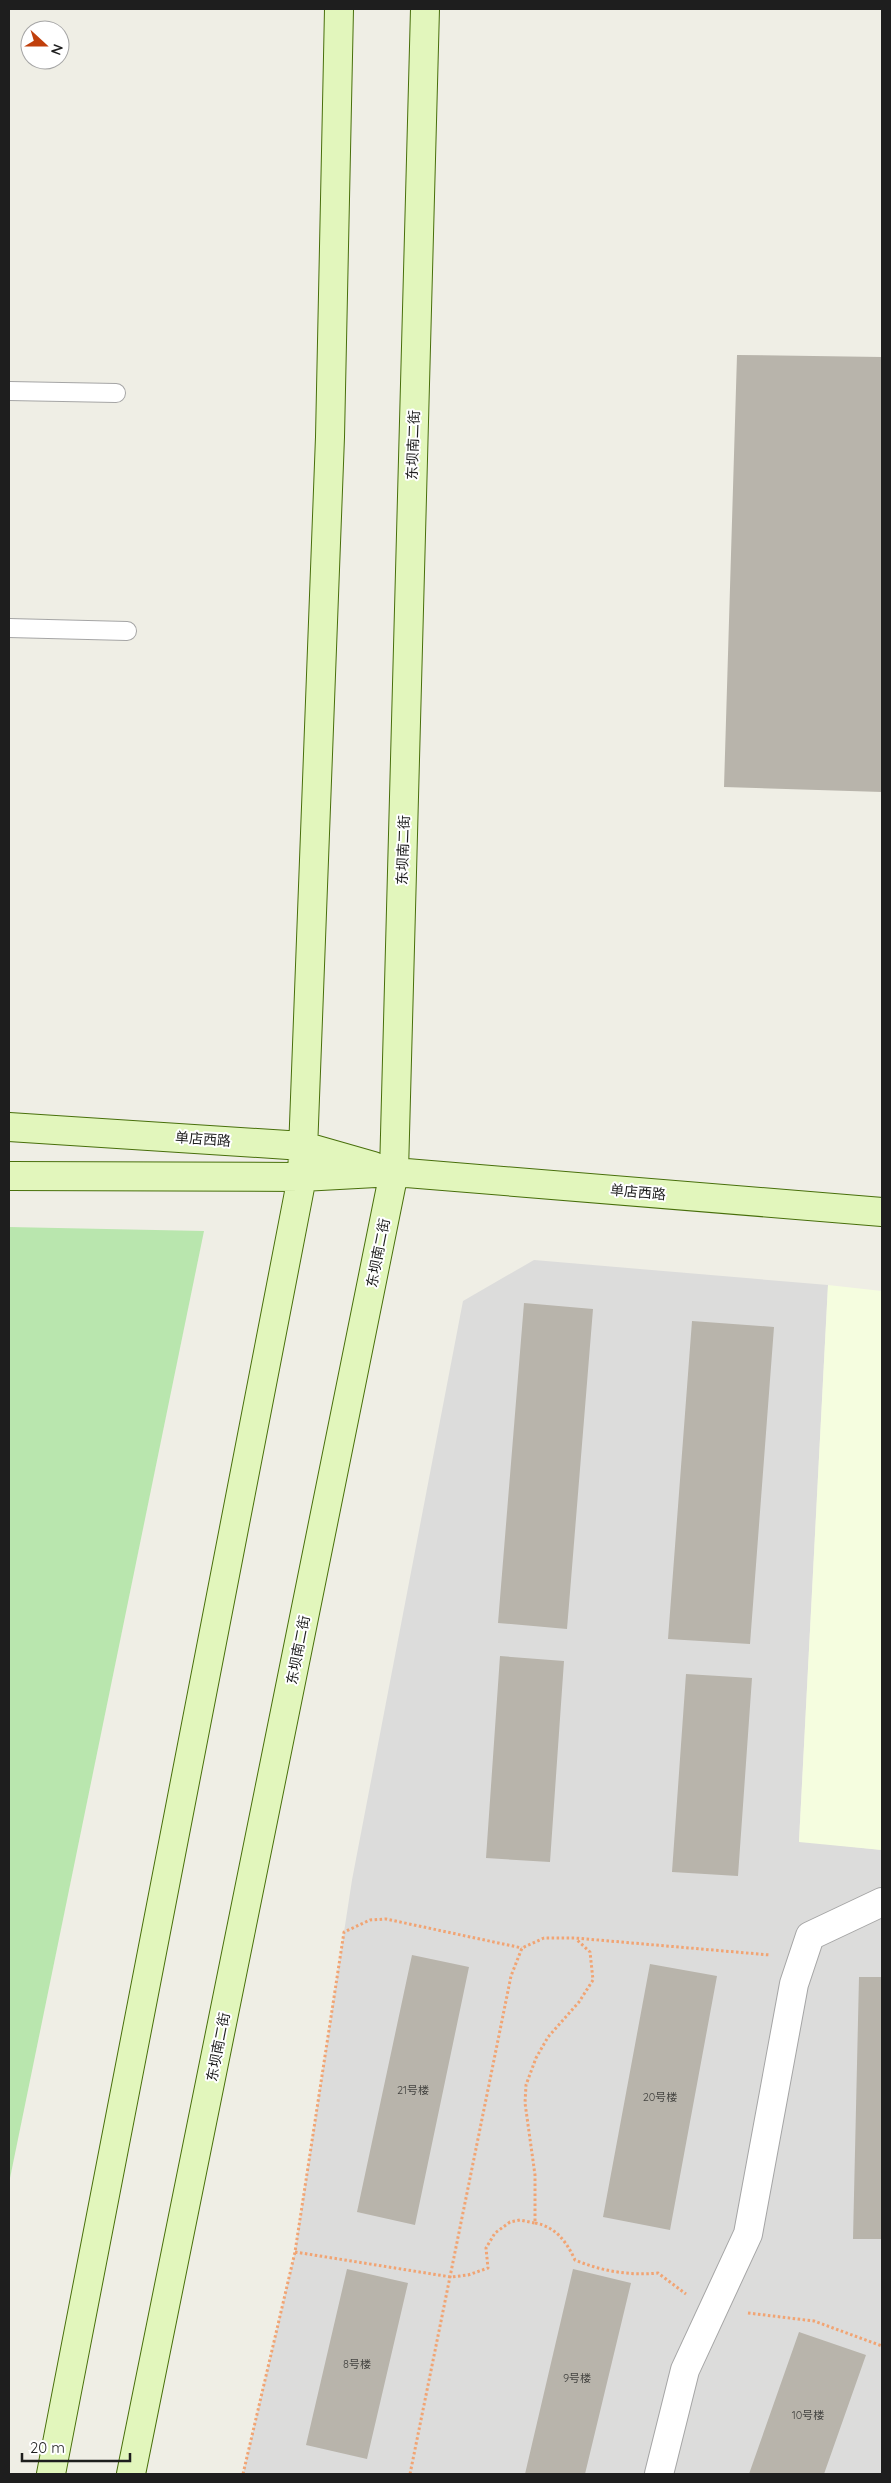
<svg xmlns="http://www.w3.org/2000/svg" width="891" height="2483" viewBox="0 0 891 2483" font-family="Quicksand,'Noto Sans SC',sans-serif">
	<rect width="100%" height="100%" fill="#efeee5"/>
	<path fill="#dcdcdb" d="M534 1260 828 1285 799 1841 882 1850V2474H243L295 2252 352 1880 463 1301Z"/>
	<path fill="#f5fddf" d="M828 1285 882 1291V1850L799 1842Z"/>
	<path fill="#b9e6ae" d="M9 1227 204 1231 9 2183Z"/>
	<path fill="#b8b4ab" d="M737 355 882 357V792L724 787Z
		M524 1303 593 1309 567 1629 498 1623Z
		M692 1321 774 1327 750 1644 668 1639Z
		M500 1656 564 1661 550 1862 486 1858Z
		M686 1674 752 1678 738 1876 672 1872Z
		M412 1955 469 1967 415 2225 357 2212Z
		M650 1964 717 1976 670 2230 603 2217Z
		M859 1977H882V2239H853Z
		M347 2269 408 2283 367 2459 306 2445Z
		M573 2269 631 2283 585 2474H525Z
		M799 2332 866 2355 824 2474H749Z"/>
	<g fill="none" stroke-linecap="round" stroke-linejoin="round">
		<g stroke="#a5a5a5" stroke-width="20">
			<path id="lane" d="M9 391 116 393
				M9 628 127 631"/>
		</g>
		<g stroke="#a5a5a5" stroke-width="30">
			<path id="street" d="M659 2474 685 2370 748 2234 794 1984 810 1936 882 1902"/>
		</g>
		<g stroke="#486f0b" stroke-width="30">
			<path id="secondary" d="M9 1127 303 1146 373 1166
				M9 1176 302 1177 394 1172 882 1212
				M51 2474 302 1177 330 437 339 9
				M131 2474 394 1172 425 9"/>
		</g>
		<path stroke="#f1a473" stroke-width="3" stroke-dasharray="2.5 2.5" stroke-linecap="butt" d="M535 2223C556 2227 566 2241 575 2260 601 2271 630 2276 658 2273L686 2294
			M295 2252 451 2277 468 2275 488 2268 486 2248 495 2233 510 2222 520 2220 535 2223V2175L525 2103 526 2085 536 2058 548 2037 579 2002 593 1980 590 1952 576 1939
			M748 2313 814 2321 882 2346
			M243 2474 295 2252 344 1932 370 1920 386 1919 522 1948
			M410 2474 511 1976 522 1948 544 1938H575L770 1955
			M882 2474V2473"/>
		<use href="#lane" stroke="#fff" stroke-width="18"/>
		<use href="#street" stroke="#fff" stroke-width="28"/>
		<use href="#secondary" stroke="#e2f6bc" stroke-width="28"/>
	</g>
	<g text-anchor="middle" stroke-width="4" stroke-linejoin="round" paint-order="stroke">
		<g font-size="11" fill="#444441">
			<text x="413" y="2094">21号楼</text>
			<text x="660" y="2101">20号楼</text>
			<text x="357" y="2368">8号楼</text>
			<text x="577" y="2382">9号楼</text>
			<text x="808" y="2419">10号楼</text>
		</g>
		<g font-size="14" fill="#1e1e1e" stroke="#fff">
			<text transform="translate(413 445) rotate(-88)" y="5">东坝南二街</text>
			<text transform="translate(403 850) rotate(-88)" y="5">东坝南二街</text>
			<text transform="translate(203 1139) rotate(4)" y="5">单店西路</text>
			<text transform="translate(638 1192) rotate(5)" y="5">单店西路</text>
			<text transform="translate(378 1253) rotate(-79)" y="5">东坝南二街</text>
			<text transform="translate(298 1650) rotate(-79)" y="5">东坝南二街</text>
			<text transform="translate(218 2047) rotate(-79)" y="5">东坝南二街</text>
		</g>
	</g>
	<rect width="891" height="2483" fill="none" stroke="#1e1e1e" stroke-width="20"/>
	<g transform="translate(45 45) rotate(111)"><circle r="24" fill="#ffffff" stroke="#a5a5a5"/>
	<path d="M0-4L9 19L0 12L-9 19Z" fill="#c03f0c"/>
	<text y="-8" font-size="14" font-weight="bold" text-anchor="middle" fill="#1e1e1e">N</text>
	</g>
	<path d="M22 2453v8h108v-8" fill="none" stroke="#1e1e1e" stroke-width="2.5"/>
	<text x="30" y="2453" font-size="15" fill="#1e1e1e" stroke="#ffffff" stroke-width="4" paint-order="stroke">20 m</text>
</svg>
